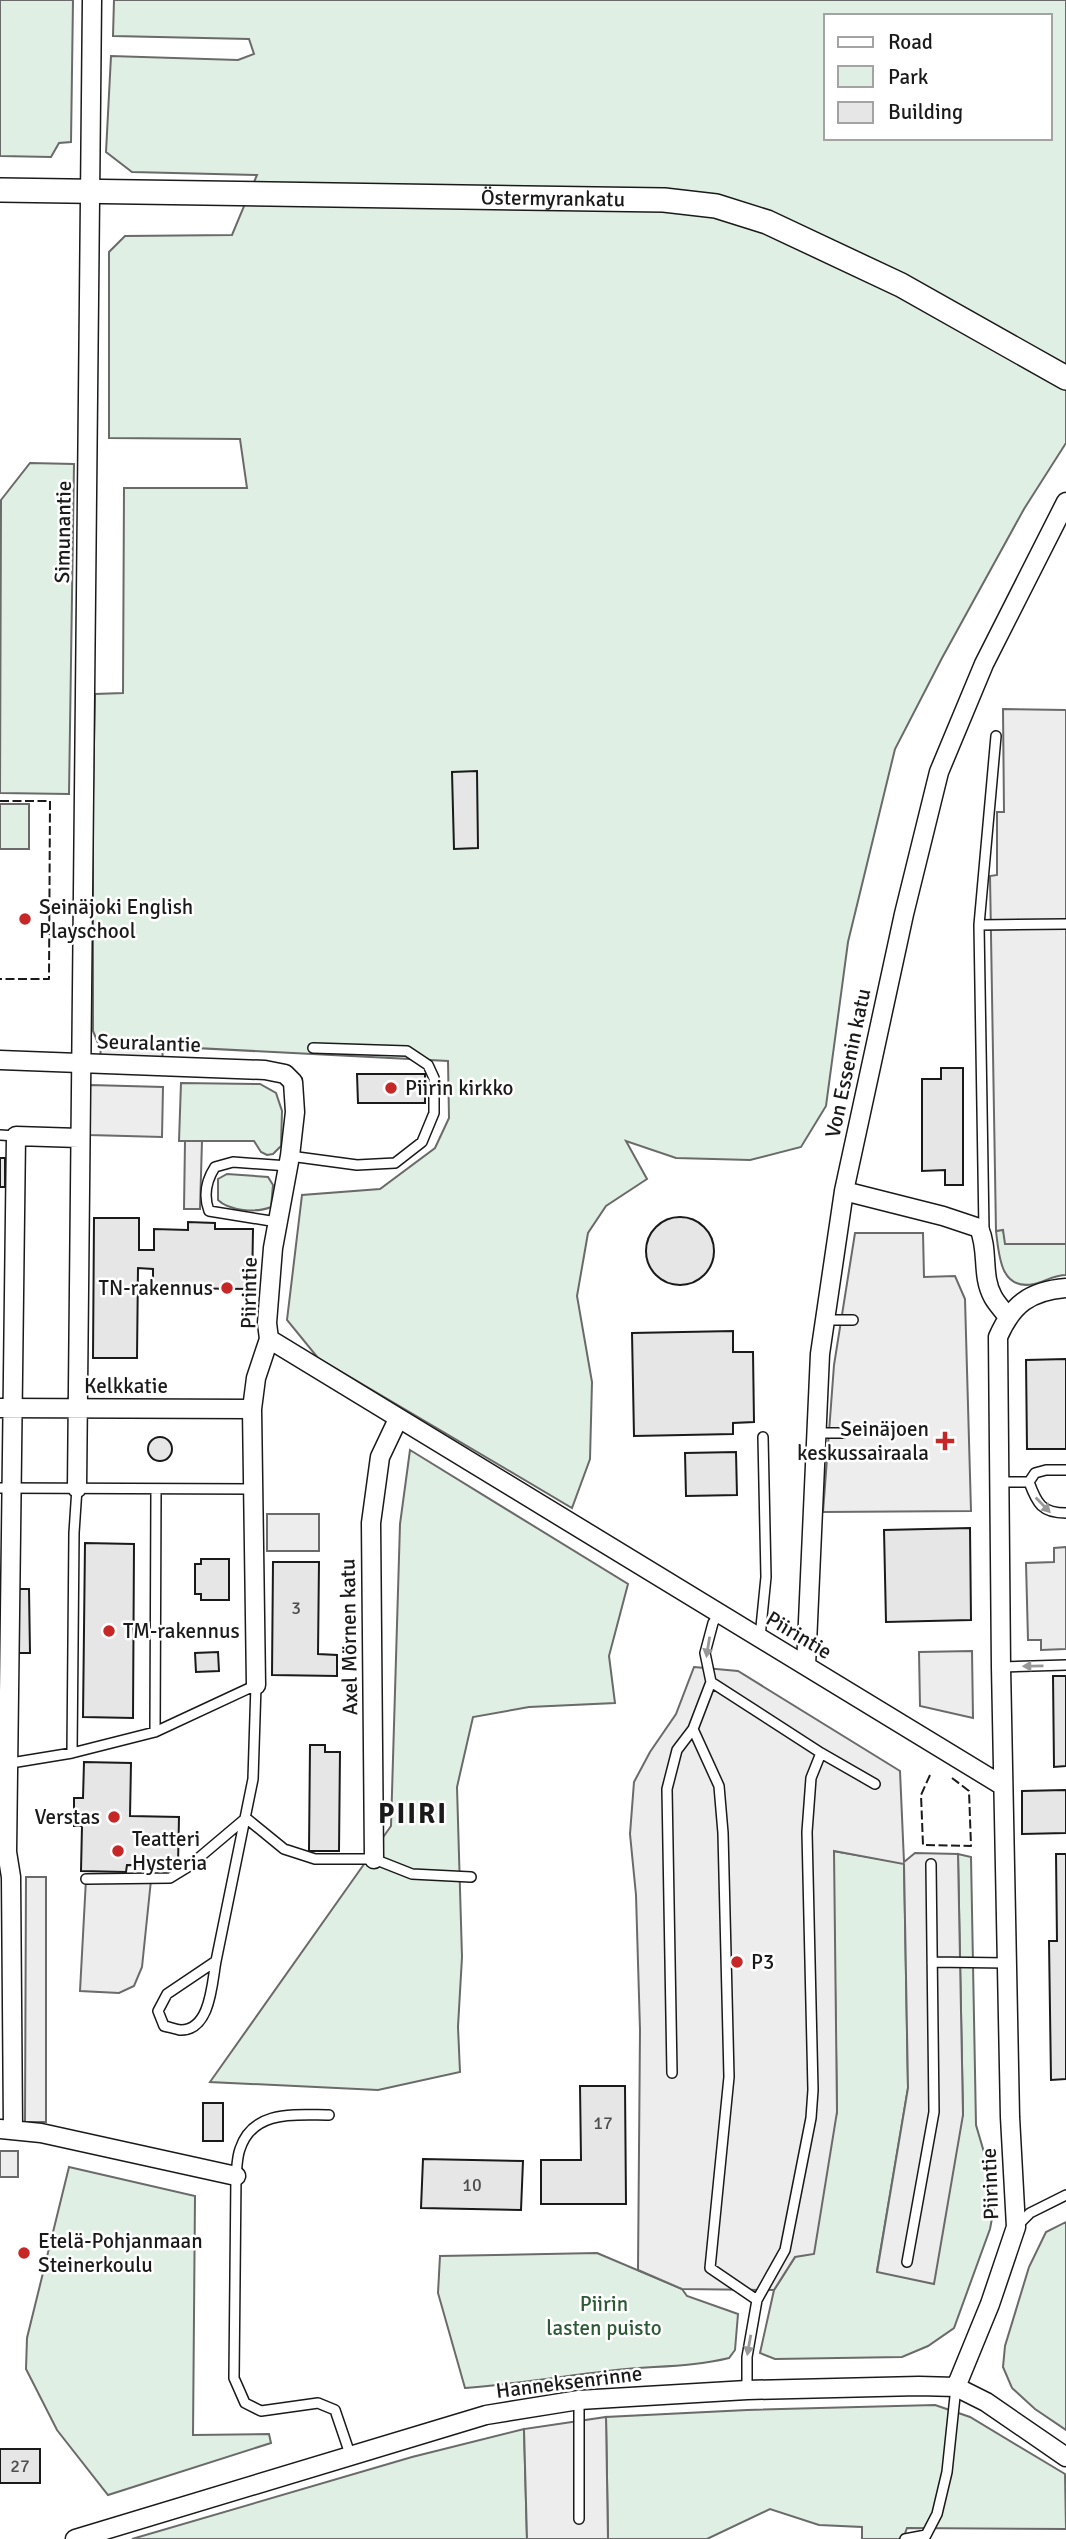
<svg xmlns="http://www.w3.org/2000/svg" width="1066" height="2539" viewBox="0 0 1066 2539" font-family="Signika,sans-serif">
	<rect width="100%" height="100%" fill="#fff"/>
	<path fill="#e0efe3" stroke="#6a6a6a" stroke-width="2" fill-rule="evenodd" d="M0 0H73L71 142 59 143 51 157 0 156Z
		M114 0H1066V443L1024 509 942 658 895 749 848 942 826 1106 801 1147 750 1160 676 1158 626 1141 647 1179 606 1206 588 1233 577 1296 592 1382 590 1459 572 1508 318 1358 287 1320 302 1195 380 1189 435 1148 449 1118 448 1061 98 1043 93 1031V794L95 694 123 693 124 488H247L240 439 109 438V252L125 236 232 235 257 175 132 172 106 152 111 56 238 60 254 54 249 39 113 36ZM826 16H1050V138H826Z
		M30 463 74 464 69 794 0 793 1 500Z
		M0 804H29V849H0Z
		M181 1083 260 1084 276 1093 282 1111 281 1146 273 1154 267 1155 261 1152 254 1141H179Z
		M227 1174 268 1177 273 1185 271 1207C257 1213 229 1211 218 1200V1179Z
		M1003 1229 1006 1244H1066V1275C1054 1275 1046 1281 1034 1284 1000 1291 999 1255 996 1231Z
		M410 1450 628 1584 609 1656 615 1703 529 1707 473 1717 457 1787 462 1957 458 2027 460 2072 378 2090 210 2082 391 1826 400 1524Z
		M833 1851 904 1863 908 2088 877 2271 963 2115 958 1854 971 1857 976 2125 991 2176 994 2208 990 2229 954 2328 928 2346 902 2357 775 2359 760 2353 774 2290 795 2257 837 2112Z
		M69 2167 195 2196 193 2435 269 2434 271 2443 108 2495 57 2430 26 2369 27 2338Z
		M1066 2222V2430L1035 2409 1012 2388 1003 2367 1005 2346 1029 2267 1046 2232Z
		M597 2253 682 2289 687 2296 738 2314 735 2350 729 2358C693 2367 653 2366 616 2370 565 2376 515 2384 465 2388L438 2293 440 2256Z
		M935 2405 970 2417 1065 2474 1066 2529 907 2528 903 2539H862V2527L819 2525 770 2509 707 2539H608L606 2417 747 2410Z
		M524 2429 527 2539H132L412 2457Z"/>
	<path fill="#ededed" stroke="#6a6a6a" stroke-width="2" d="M1003 709 1066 710V1244H1005L1003 1230 996 1231 990 876 997 875V812H1004Z
		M101 1045 163 1048 162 1063 100 1061Z
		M90 1085 163 1087 162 1137 89 1135Z
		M185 1141H202L200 1209H184Z
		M855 1233H923L924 1277 955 1276 965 1299 971 1511 823 1512 834 1365Z
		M267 1514H319V1551H267Z
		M1066 1547V1649L1041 1650V1640H1028L1026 1563 1054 1562V1548Z
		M972 1651 973 1718 920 1706 919 1652Z
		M694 1667 738 1671 900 1771 904 1862 915 1853 958 1854 963 2115 934 2284 877 2272 908 2088 904 1864 834 1851 837 2112 814 2254 795 2257 774 2290 682 2289 638 2270 640 2030 636 1895 630 1834 634 1782 650 1752 676 1714Z
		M26 1877H46V2122H25Z
		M86 1879 151 1880 142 1967 134 1986 119 1993 80 1991Z
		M0 2151H18V2177H0Z
		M606 2417 608 2539H527L524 2429Z"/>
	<path fill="#e6e6e6" stroke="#1a1a1a" stroke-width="2" d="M477 771 478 848 454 849 452 772Z
		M941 1068H963V1185H945V1170L922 1171V1079H941Z
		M357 1074H425V1103H358Z
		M0 1158H5V1187H0Z
		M646 1251a34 34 0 1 1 68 0a34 34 0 1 1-68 0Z
		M94 1218H139V1250H154V1229L188 1230V1222L215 1223V1229H253L252 1289 153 1288V1269L138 1268 137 1358H93Z
		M733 1331V1352H753L754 1422 733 1423V1434L634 1436 632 1333Z
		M1066 1359V1449H1027L1026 1360Z
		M148 1449a12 12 0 1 1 24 0a12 12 0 1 1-24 0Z
		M736 1452 737 1495 686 1496 685 1453Z
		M970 1528 971 1620 886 1622 884 1530Z
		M85 1543 134 1544 133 1718 83 1717Z
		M201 1559H229V1600H201V1594H195V1564H201Z
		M273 1562H319L318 1654 337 1655V1676L272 1675Z
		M16 1589H29L30 1653H17Z
		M218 1652 219 1671 196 1672 195 1653Z
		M1053 1676H1066V1766L1054 1767Z
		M310 1745H325V1752H340L339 1851H309Z
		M84 1762 131 1763 130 1816 179 1817 178 1866 127 1865 126 1872 81 1871 82 1826H74V1798H83Z
		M1066 1790V1833L1022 1834V1791Z
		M1056 1854H1066V2079L1051 2080 1049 1941H1057Z
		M580 2086H625L626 2204H541V2160H581Z
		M203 2103H223V2141H203Z
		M423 2159 523 2161 521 2210 421 2208Z
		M0 2449H40V2483H0Z"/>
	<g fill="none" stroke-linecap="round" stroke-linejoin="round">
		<g stroke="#1a1a1a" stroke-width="12">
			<path id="service" d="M979 925 996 736
				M0 1135 16 1136
				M290 1156 357 1165 395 1163 422 1142 434 1113V1078L428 1065 407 1051 313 1048
				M277 1222 209 1211C203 1195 206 1181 215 1167L233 1162 288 1166
				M984 1230 979 925 1066 924
				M825 1320H853
				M816 1433H843
				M1066 1470H1046L1035 1473 1029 1482C1037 1504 1042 1513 1066 1513
				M998 1482H1029
				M0 1488 254 1489
				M719 1613 713 1623 705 1653 711 1682 693 1729 719 1786 723 1833 729 2077 710 2268 757 2300
				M760 1637 766 1577 763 1437
				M1001 1667 1066 1665
				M711 1682 821 1753 875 1784
				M155 1732 156 1489
				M72 1753 74 1533 77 1488
				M5 1764 72 1753 155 1732 256 1685 253 1779 216 1961 167 1994 158 2011 164 2026C169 2027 175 2029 180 2030 211 2031 212 1982 216 1961
				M246 1818 284 1849 315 1859H374L412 1874 471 1877
				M86 1879 170 1878 188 1867 246 1818
				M932 1962 1007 1963
				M672 2073 667 1789 677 1750 693 1729
				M329 2115C296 2115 253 2109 240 2149 237 2157 237 2167 236 2176L234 2378 245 2403 261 2411 318 2403 335 2410 350 2454
				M1017 2226 1030 2213 1066 2195
				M907 2262 934 2112 931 1864
				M747 2390V2357L757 2300 785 2250 811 2118 813 2090 807 1832 811 1778 821 1753
				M579 2400V2519
				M905 2539 926 2535
				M924 2539 937 2514 947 2472 956 2387"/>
		</g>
		<g stroke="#1a1a1a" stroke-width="21">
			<path id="minor" d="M0 1060 265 1070 285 1074 293 1082 295 1112 290 1156 273 1248 267 1323 269 1339 1003 1786
				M844 1191 943 1216 979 1228C989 1250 981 1276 993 1297 996 1303 1003 1310 1007 1316
				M0 1408 252 1409
				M77 1488 92 0
				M806 1666 820 1354 844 1191 904 914 939 772 984 664 1066 502
				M256 1685 252 1409 256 1378 269 1339
				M374 1859 371 1523 380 1457 398 1419
				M0 2129 41 2133 236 2176
				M13 2129 11 1877 7 1852 16 1136 79 1138
				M956 2387 990 2304 1016 2227 1010 2117 1001 1667 998 1337C1012 1305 1029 1291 1066 1288
				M75 2539 486 2415 579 2400 747 2390 919 2386 956 2387 986 2402 1066 2457"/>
		</g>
		<g stroke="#1a1a1a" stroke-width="26">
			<g id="tertiary">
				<path id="s1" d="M0 190 664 200 716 206 767 222 901 285 1066 378"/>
			</g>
		</g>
		<use href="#service" stroke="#fff" stroke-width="9"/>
		<use href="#minor" stroke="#fff" stroke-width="18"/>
		<use href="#tertiary" stroke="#fff" stroke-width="23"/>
		<path stroke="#1a1a1a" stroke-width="2" stroke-dasharray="9 3.5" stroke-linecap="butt" d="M0 801H50L49 979H0
			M930 1775 921 1795 923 1845 971 1846 969 1791 952 1778"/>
	</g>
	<defs><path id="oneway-solid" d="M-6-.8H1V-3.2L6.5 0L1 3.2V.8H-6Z" transform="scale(1.75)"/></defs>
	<g fill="#989898">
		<use href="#oneway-solid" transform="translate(1043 1505) rotate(46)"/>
		<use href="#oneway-solid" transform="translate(708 1647) rotate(99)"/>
		<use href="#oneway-solid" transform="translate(1033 1666) rotate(179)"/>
		<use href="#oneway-solid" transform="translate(749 2345) rotate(100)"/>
	</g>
	<g fill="#c62828" stroke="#fff" stroke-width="2.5">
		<circle cx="25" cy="919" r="7"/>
		<circle cx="391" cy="1088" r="7"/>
		<circle cx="227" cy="1288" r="7"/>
		<path d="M941.5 1430.5h7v7h7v7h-7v7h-7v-7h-7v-7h7z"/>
		<circle cx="109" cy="1631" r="7"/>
		<circle cx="114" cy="1817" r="7"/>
		<circle cx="118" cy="1851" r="7"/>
		<circle cx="737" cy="1962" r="7"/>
		<circle cx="24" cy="2253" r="7"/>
	</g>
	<g text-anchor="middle" stroke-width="5" stroke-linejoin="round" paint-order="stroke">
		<g font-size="18" fill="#4d4d4d">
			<text x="296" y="1614">3</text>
			<text x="603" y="2129">17</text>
			<text x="472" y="2191">10</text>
			<text x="20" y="2472">27</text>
		</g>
		<g font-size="21" fill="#1a1a1a" stroke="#fff">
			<text dy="7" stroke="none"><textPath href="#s1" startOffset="553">Östermyrankatu</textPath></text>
			<text transform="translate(63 532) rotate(-89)" y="7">Simunantie</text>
			<text transform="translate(149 1043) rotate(2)" y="7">Seuralantie</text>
			<text transform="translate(848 1063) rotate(-78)" y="7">Von Essenin katu</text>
			<text transform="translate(249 1293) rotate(-89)" y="7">Piirintie</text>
			<text x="126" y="1393">Kelkkatie</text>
			<text transform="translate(799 1635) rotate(31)" y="7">Piirintie</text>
			<text transform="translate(349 1637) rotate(-91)" y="7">Axel Mörnen katu</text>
			<text transform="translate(990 2184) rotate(-92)" y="7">Piirintie</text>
			<text transform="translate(569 2382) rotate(-7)" y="7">Hanneksenrinne</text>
		</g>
		<g font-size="21" fill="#1a1a1a" stroke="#fff" text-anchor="start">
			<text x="39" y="914">Seinäjoki English<tspan x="39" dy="24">Playschool</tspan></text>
			<text x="405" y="1095">Piirin kirkko</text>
			<text x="213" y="1295" text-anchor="end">TN-rakennus</text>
			<text x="929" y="1436" text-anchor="end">Seinäjoen<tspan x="929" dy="24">keskussairaala</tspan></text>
			<text x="123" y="1638">TM-rakennus</text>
			<text x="100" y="1824" text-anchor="end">Verstas</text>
			<text x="132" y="1846">Teatteri<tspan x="132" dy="24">Hysteria</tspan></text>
			<text x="751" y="1969">P3</text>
			<text x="38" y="2248">Etelä-Pohjanmaan<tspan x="38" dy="24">Steinerkoulu</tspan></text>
		</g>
		<g font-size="21" fill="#2b5a34" stroke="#fff">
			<text x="604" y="2311">Piirin<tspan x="604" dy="24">lasten puisto</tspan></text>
		</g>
		<g font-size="28" font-weight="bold" letter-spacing="2" fill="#1a1a1a" stroke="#fff">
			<text x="413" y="1823">PIIRI</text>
		</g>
	</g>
	<rect x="824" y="14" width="228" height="126" fill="#ffffff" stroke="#a3a3a3" stroke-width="2"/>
	<rect x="838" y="37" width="35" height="10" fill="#ffffff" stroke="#a3a3a3" stroke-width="2"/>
	<text x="888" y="49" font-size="21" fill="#1a1a1a">Road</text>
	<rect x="838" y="66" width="35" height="21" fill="#e0efe3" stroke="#a3a3a3" stroke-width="2"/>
	<text x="888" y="84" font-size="21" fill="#1a1a1a">Park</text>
	<rect x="838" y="102" width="35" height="21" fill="#e6e6e6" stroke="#a3a3a3" stroke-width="2"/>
	<text x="888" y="119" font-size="21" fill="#1a1a1a">Building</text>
</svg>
